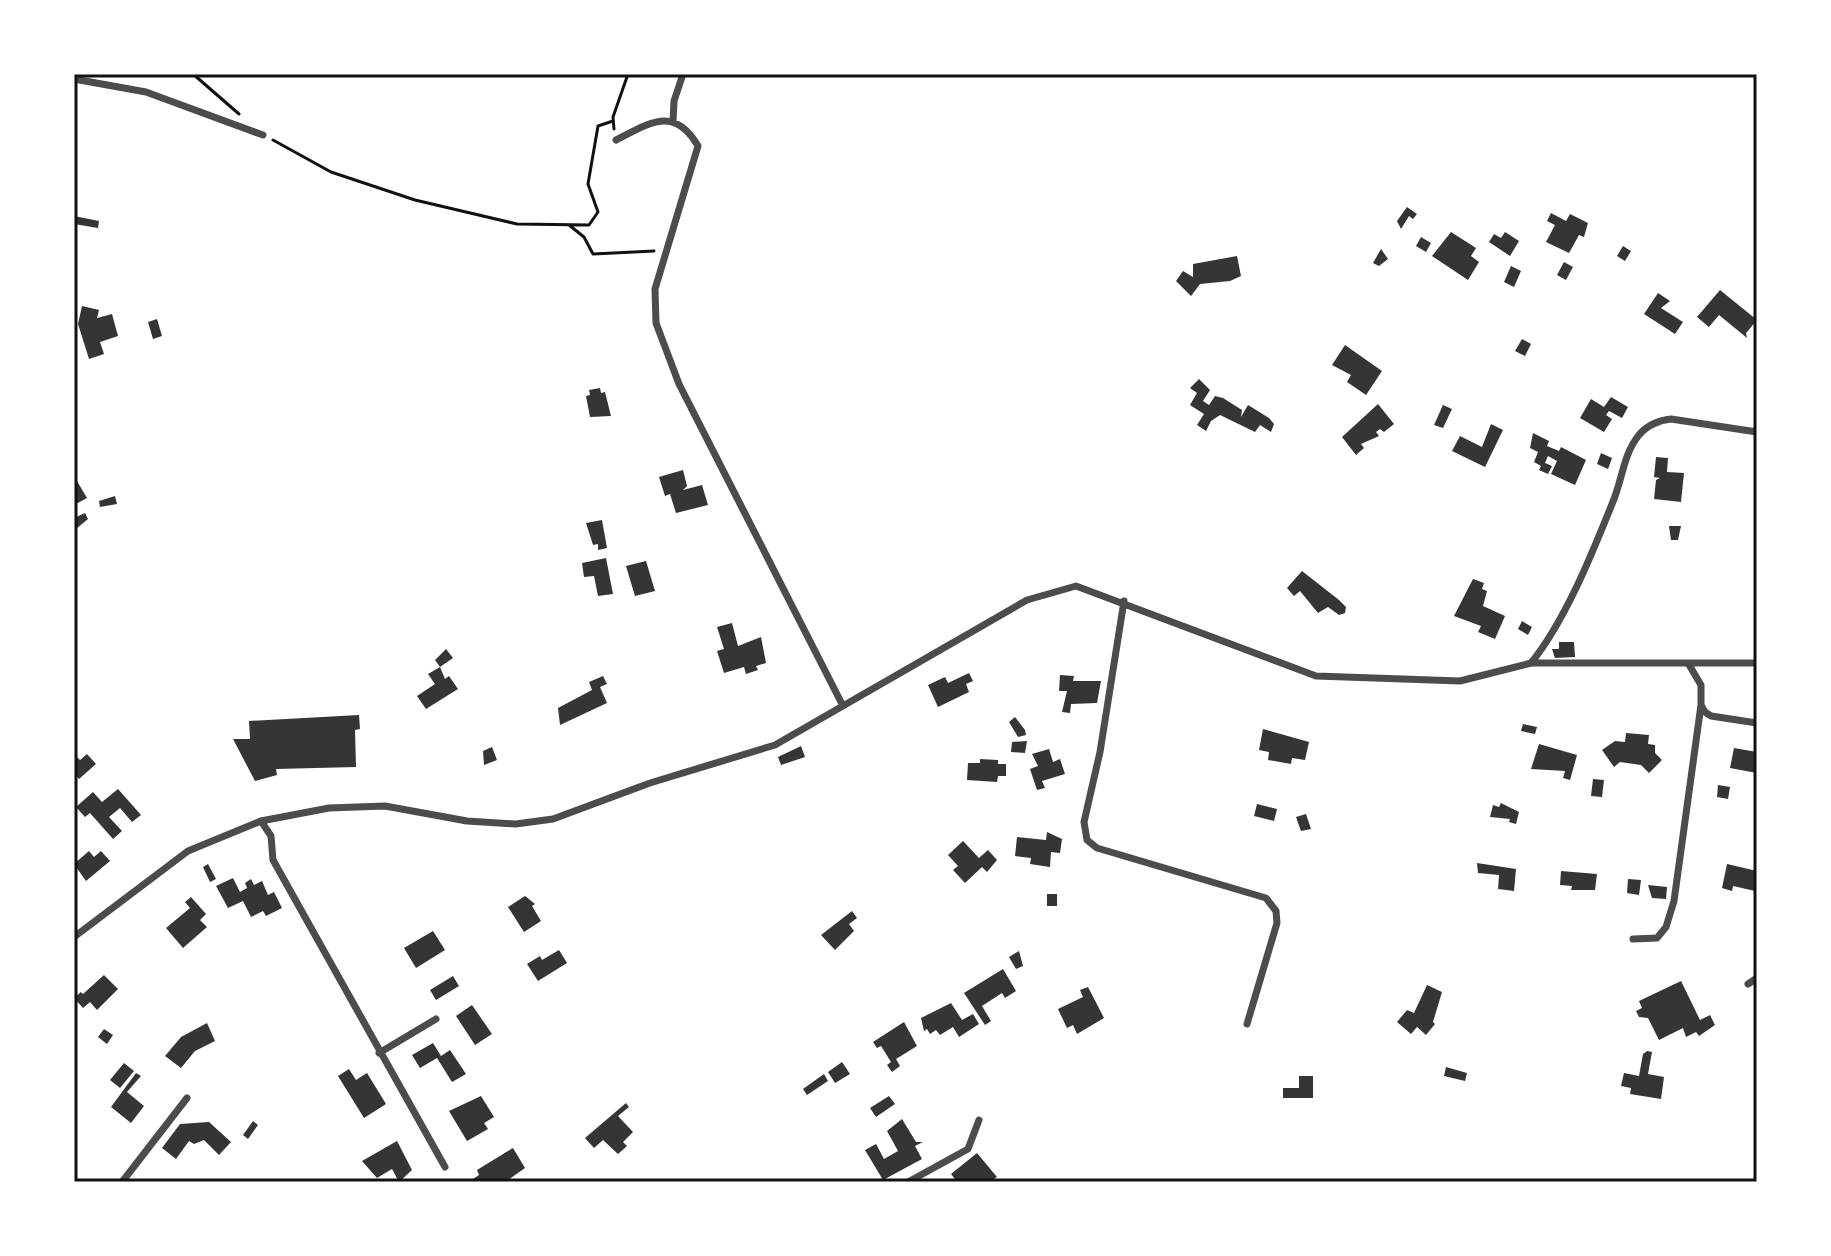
<svg xmlns="http://www.w3.org/2000/svg" width="1831" height="1256" viewBox="0 0 1831 1256" font-family="'Titillium Web',sans-serif">
	<rect width="100%" height="100%" fill="#fff"/>
	<path fill="#353535" d="M1407 207 1417 214 1413 219 1409 216 1401 229 1397 221Z
		M1551 213 1566 221 1570 214 1588 223 1584 237 1579 235 1569 253 1546 242 1555 225 1547 221Z
		M74 216 99 221 98 228 74 224Z
		M1451 232 1476 248 1471 256 1479 262 1468 280 1432 256Z
		M1505 232 1519 241 1510 256 1489 242 1494 234 1501 238Z
		M1421 237 1431 243 1426 252 1416 246Z
		M1623 246 1631 251 1625 261 1617 256Z
		M1381 249 1388 259 1379 266 1373 263Z
		M1237 256 1241 276 1230 281 1200 284 1191 296 1176 281 1183 271 1193 277V264Z
		M1564 262 1573 267 1566 280 1557 275Z
		M1511 266 1521 271 1514 287 1504 282Z
		M1720 290 1757 320 1746 333 1747 338 1719 315 1709 327 1697 317Z
		M1658 293 1670 301 1661 308 1683 322 1675 334 1644 314Z
		M82 306 99 310 97 318 112 314 118 336 100 342 104 354 89 359 78 324Z
		M157 319 162 336 153 339 148 322Z
		M1522 339 1531 344 1525 356 1515 351Z
		M1345 345 1382 371 1366 395 1347 382 1351 375 1332 365Z
		M1199 379 1210 390 1203 401 1209 405 1215 396 1223 398 1242 410 1241 417 1248 405 1269 418 1274 424 1271 432 1260 425 1255 432 1220 415 1211 421 1206 431 1197 425 1204 414 1190 405 1197 393 1190 388Z
		M600 388 601 393 605 392 611 416 590 417 586 396 590 395 589 390Z
		M1611 397 1628 407 1622 418 1609 411 1606 415 1612 419 1604 432 1580 418 1591 399 1604 407Z
		M1378 404 1394 424 1384 432 1380 429 1376 432 1379 436 1361 444 1364 448 1356 455 1342 437Z
		M1443 405 1452 409 1443 428 1434 425Z
		M1491 424 1503 430 1485 467 1452 451 1460 436 1482 447Z
		M1533 433 1549 441 1547 446 1559 451 1561 447 1586 460 1575 485 1551 474 1557 461 1548 456 1545 463 1552 466 1548 474 1539 470 1541 466 1534 462 1538 452 1530 448Z
		M1601 453 1612 458 1608 469 1597 464Z
		M1656 457 1668 458 1667 472 1684 473 1681 502 1654 499 1656 480 1660 478 1654 477Z
		M683 470 687 486 683 490 702 485 708 505 676 513 670 494 665 496 659 477Z
		M74 476 87 498 74 505Z
		M115 496 117 504 100 507 99 501Z
		M85 513 88 519 76 529 74 518Z
		M602 520 607 548 598 550V544L593 545 586 523Z
		M1669 526H1681L1678 540H1671Z
		M606 558 613 594 598 596 594 576 584 577 582 563Z
		M646 561 655 591 635 596 626 566Z
		M1302 571 1339 600 1346 607 1345 613 1339 615 1328 607 1318 613 1300 591 1294 596 1287 588Z
		M1473 579 1484 583 1482 589 1487 591 1483 606 1505 616 1495 639 1478 632 1481 626 1454 616Z
		M1522 621 1532 627 1528 635 1518 629Z
		M732 623 738 646 761 637 766 663 756 666 758 670 746 674 744 667 724 673 717 651 724 649 717 627Z
		M1559 642H1574L1575 657 1555 658 1552 649H1559Z
		M446 649 453 658 440 667 435 660Z
		M440 667 445 679 449 676 458 689 426 709 417 696 435 684 428 674Z
		M969 673 973 681 966 684 969 692 938 707 928 685 945 677 948 683Z
		M1060 675 1074 676 1073 681H1101L1097 703 1071 704 1070 713 1062 712 1067 691H1059Z
		M603 676 607 684 600 687 607 703 560 725 558 708 592 690 589 682Z
		M359 715 360 729 355 730 356 767 276 769 277 775 255 781 233 739H250L249 721Z
		M1015 717 1025 730 1026 735 1018 737 1009 722Z
		M1523 724 1537 727 1535 734 1521 731Z
		M1263 729 1309 742 1305 760 1292 758 1291 764 1268 760 1269 752 1259 750Z
		M1626 733 1649 735 1648 744 1655 745V753L1662 760 1649 773 1641 765 1620 762 1614 767 1602 750 1615 741 1625 742Z
		M1027 741 1025 753 1011 752 1012 742Z
		M1539 744 1577 755 1570 780 1563 778 1565 771 1531 769Z
		M801 746 805 757 781 765 778 757Z
		M492 747 497 760 484 765 483 751Z
		M1734 748 1757 752V773L1730 768Z
		M1049 749 1053 762 1060 759 1065 774 1042 781 1045 788 1037 790 1030 769 1038 766 1032 754Z
		M74 754 80 760 87 754 96 764 79 779 74 773Z
		M980 759 998 760V764H1006V776H998L997 782 967 780 968 763H980Z
		M1593 779 1604 780 1602 797 1591 796Z
		M1718 785 1730 787 1728 799 1717 797Z
		M118 789 141 815 132 822 120 808 109 817 122 831 113 839 90 813 85 817 76 807 93 792 102 802Z
		M1501 803 1519 812 1516 824 1509 822 1510 819 1490 817 1493 805 1499 807Z
		M1257 804 1277 809 1274 821 1254 816Z
		M1306 814 1311 829 1301 831 1296 817Z
		M1047 832 1062 839 1060 853 1051 852 1050 867 1030 864 1031 858 1015 856 1017 837 1046 840Z
		M963 841 979 858 988 850 997 860 987 872 982 867 965 883 953 870 958 866 948 855Z
		M89 851 94 857 101 851 110 861 86 881 74 864Z
		M1477 863 1516 869 1514 891 1498 889 1499 875 1478 873Z
		M208 864 216 879 210 882 203 867Z
		M1727 864 1757 871 1755 891 1733 886 1732 891 1722 888Z
		M1561 871 1597 874 1595 890H1571L1572 886 1560 885Z
		M233 878 240 892 247 888 245 883 251 879 254 885 262 881 268 895 274 892 282 908 266 916 263 911 251 917 243 901 228 908 216 886Z
		M1628 879 1641 880 1639 895 1627 893Z
		M1648 885 1667 887 1666 899 1652 898Z
		M1047 894H1057V906H1047Z
		M525 896 535 904 532 906 541 921 524 932 508 907Z
		M191 897 206 914 200 920 207 927 183 948 166 928 190 908 185 902Z
		M852 911 857 918 849 924 854 931 835 950 821 935Z
		M433 931 445 950 416 968 404 948Z
		M559 950 567 963 538 981 527 964 540 956 542 960Z
		M1019 951 1023 966 1016 969 1009 957Z
		M1003 969 1016 991 1005 998 1002 993 982 1006 991 1021 985 1025 964 993Z
		M104 975 118 989 97 1010 90 1002 83 1008 74 998 81 992 83 994Z
		M453 976 459 986 436 1000 430 990Z
		M1681 981 1700 1020 1710 1015 1715 1025 1699 1036 1696 1032 1686 1037 1683 1028 1659 1040 1648 1018 1639 1017 1636 1011 1642 1008 1639 1001Z
		M1427 985 1442 992 1433 1022 1435 1024 1426 1035 1417 1027 1411 1034 1397 1022 1407 1010 1414 1013Z
		M1088 987 1104 1018 1077 1034 1073 1025 1067 1028 1058 1009 1083 997 1080 990Z
		M951 1003 962 1020 973 1014 979 1024 959 1037 953 1027 940 1035 936 1030 930 1034 927 1029 924 1031 921 1018Z
		M472 1005 492 1034 475 1045 456 1016Z
		M904 1022 917 1046 896 1059 900 1066 892 1072 887 1065 891 1062 881 1046 877 1048 873 1042Z
		M207 1023 215 1041 195 1051 181 1068 165 1056 181 1037Z
		M104 1029 113 1035 107 1044 98 1037Z
		M433 1043 441 1056 450 1050 466 1074 452 1082 437 1058 420 1068 412 1055Z
		M1647 1051 1652 1052 1648 1074 1664 1077 1661 1099 1630 1094 1631 1088 1621 1086 1624 1073 1639 1076 1643 1054Z
		M842 1062 850 1074 835 1083 828 1072Z
		M124 1063 134 1071 120 1088 110 1080Z
		M1446 1067 1467 1073 1465 1081 1444 1076Z
		M349 1069 356 1080 367 1073 386 1104 364 1118 338 1076Z
		M136 1073 141 1076 127 1092 144 1106 131 1123 111 1107Z
		M824 1074 828 1081 807 1095 803 1089Z
		M1299 1076H1313V1098H1283V1088H1299Z
		M481 1096 494 1117 484 1123 488 1129 467 1141 449 1111Z
		M889 1096 895 1104 876 1117 870 1108Z
		M626 1103 629 1107 618 1116 633 1132 623 1142 627 1146 618 1154 603 1140 594 1148 585 1138Z
		M902 1119 916 1142H923L915 1146 922 1159 883 1180 865 1150 876 1144 884 1159 898 1151 887 1131Z
		M253 1121 258 1125 248 1139 243 1135Z
		M209 1122 231 1142 219 1155 204 1140 194 1144 189 1141 176 1159 162 1148 180 1124Z
		M397 1141 412 1170 399 1182 392 1169 377 1178 362 1161Z
		M513 1148 525 1168 505 1182H475L473 1179 479 1175 477 1170Z
		M977 1153 997 1177 989 1182H957L951 1174Z"/>
	<g fill="none" stroke-linecap="round" stroke-linejoin="round">
		<path stroke="#111" stroke-width="3" d="M193 74 239 114
			M614 129 613 117 628 74
			M273 140 331 172 415 200 517 224 589 225 598 212 588 184 598 126 613 121
			M569 225 584 237 593 254 654 251"/>
		<path stroke="#4c4c4c" stroke-width="7" d="M74 79 146 92 263 135
			M673 122 674 101 683 74
			M616 140C650 123 674 105 698 146L655 289 656 323 679 384 842 704
			M1124 601 1100 752 1084 822 1087 840 1097 848 1266 898 1276 911 1277 923 1247 1024
			M1531 663C1565 621 1592 554 1612 504 1622 482 1623 454 1639 435 1646 426 1659 420 1671 419L1757 432
			M1688 663H1757
			M261 821 271 836 273 860 445 1167
			M74 937 188 851 261 821 329 808 385 806 467 821 516 824 553 819 650 783 775 745 1027 600 1076 586 1316 676 1460 681 1531 663H1688L1701 685V705L1705 712 1711 716 1757 723
			M1633 939 1657 938 1666 927 1674 901 1701 705
			M1748 984 1757 978
			M379 1053 436 1019
			M122 1182 187 1098
			M908 1182 968 1149 979 1120"/>
	</g>
	<rect width="1831" height="1256" fill="none" stroke="#ffffff" stroke-width="152"/>
	<rect x="76" y="76" width="1679" height="1104" fill="none" stroke="#111" stroke-width="3"/>
</svg>
